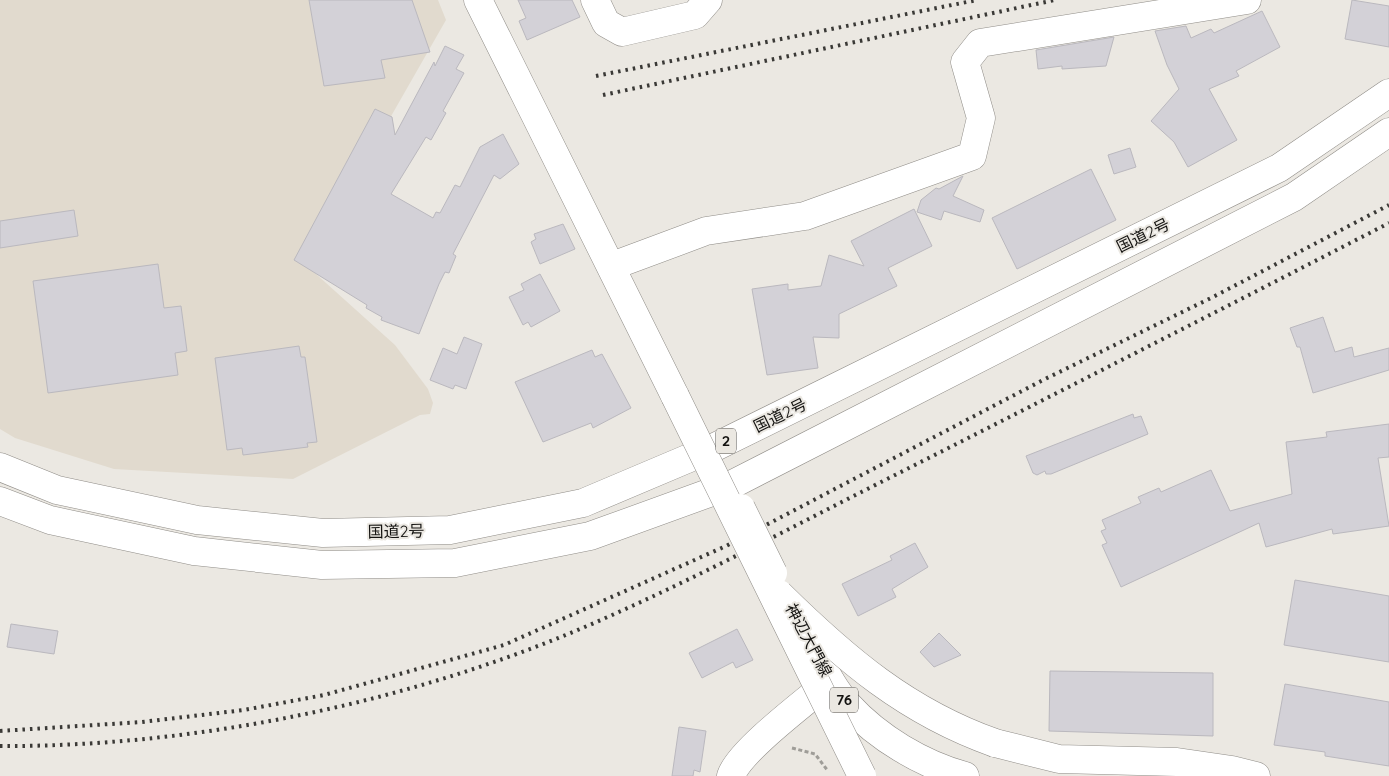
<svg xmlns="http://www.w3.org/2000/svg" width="1389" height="776" viewBox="0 0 1389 776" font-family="Quicksand,'Noto Sans JP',sans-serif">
	<rect width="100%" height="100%" fill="#ebe8e2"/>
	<path fill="#e1dace" d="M0 0H438L446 20 306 265 395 345 428 389 433 403 430 414 420 415 293 479 114 469 15 438 0 429Z"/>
	<path fill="#d3d1d7" stroke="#bab8be" d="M309 0H412L430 52 381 60 385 78 324 86Z
		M518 0H572L580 17 527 40 519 21 526 18Z
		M1352 0 1389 6V47L1345 39Z
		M1262 11 1280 47 1236 71 1239 76 1209 89 1237 140 1188 167 1174 142 1151 121 1179 89 1167 65 1155 31 1186 26 1191 38 1211 29 1214 33Z
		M1114 37 1106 66 1062 69V66L1038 69 1036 50Z
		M445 46 464 55 456 69 464 73 443 111 446 113 431 140 426 137 391 194 433 218 436 212 440 213 455 185 460 187 480 147 503 134 519 164 500 179 494 175 453 254 456 256 449 273 445 272 439 284 419 334 381 320 382 317 366 308 367 305 294 260 375 109 392 117 395 135 434 62 435 66Z
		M1130 148 1136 167 1114 174 1108 155Z
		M1091 169 1116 220 1017 269 992 218Z
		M963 176 953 196 984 210 980 222 944 211 941 220 917 212 921 200 936 188 939 189Z
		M914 209 932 246 888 268 897 286 839 314V338L813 337 818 368 767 375 752 289 788 284V290L821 286 829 255 864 266 851 241Z
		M74 210 78 236 0 248V221Z
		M563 224 575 249 540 264 531 242 536 239 534 234Z
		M158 264 164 308 181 306 187 351 175 353 178 375 48 393 33 281Z
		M540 274 560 311 531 327 528 322 523 325 509 297 524 290 521 284Z
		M1323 317 1335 352 1352 347 1354 357 1389 348V370L1313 393 1300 347H1297L1290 328Z
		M464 337 482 344 466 389 455 385 453 389 430 380 443 348 457 354Z
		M299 346 301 357H305L317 442 307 443 308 447 243 455 242 448 227 450 215 358Z
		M592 350 595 357 602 354 631 408 593 428 591 423 543 442 515 382Z
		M1133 414 1134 418 1141 416 1148 434 1051 474H1046L1045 471 1037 475 1033 473 1026 456Z
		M1389 424V457L1378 458 1389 526 1333 534 1332 529 1266 547 1259 523 1121 587 1102 545 1107 543 1101 531 1106 529 1102 520 1141 503 1138 497 1159 488 1161 492 1211 470 1230 511 1292 494 1286 442 1327 437 1326 432Z
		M915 543 928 567 892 589 896 597 858 616 842 584 892 560 890 556Z
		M1295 580 1389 596V662L1284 645Z
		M11 624 58 631 54 654 7 647Z
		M737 629 753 660 736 668 733 662 702 678 689 653Z
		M939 633 961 655 934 667 920 652Z
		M1050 671 1213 673V736L1049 731Z
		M1285 684 1389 702V766L1325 756V752L1274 745Z
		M679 727 706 731 700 772 694 770 693 776H672Z"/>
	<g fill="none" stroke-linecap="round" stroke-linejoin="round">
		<g stroke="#908d88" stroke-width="29">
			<path id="minor" d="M478 0 675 396
				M595 0 606 23 622 32 695 15 708 0
				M612 266 706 231 805 216 972 156 981 118 965 62 980 43 1247 0
				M995 743 1059 759 1177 762 1232 770 1256 776
				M731 776C739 751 807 701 830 681"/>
		</g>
		<g stroke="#908d88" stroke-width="29">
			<path id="major" d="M814 650C824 669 833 689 848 705 878 738 922 764 965 776"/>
		</g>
		<g stroke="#908d88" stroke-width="29">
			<path id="highway" d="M0 467 57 490 197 520 323 533 450 530 583 503 713 448 1279 168 1389 93
				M0 501 50 520 194 551 322 565 455 563 590 536 731 485 1294 197 1389 132"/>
		</g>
		<path stroke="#9f9d98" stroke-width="3" stroke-dasharray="4 2.5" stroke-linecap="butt" d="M792 748 815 754 828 771"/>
		<use href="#minor" stroke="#fff" stroke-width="28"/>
		<use href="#major" stroke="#fff" stroke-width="28"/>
		<use href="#highway" stroke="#fff" stroke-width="28"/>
		<path stroke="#3a3936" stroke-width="4" stroke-dasharray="2.5 5" stroke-linecap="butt" d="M596 76 977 0
			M603 95 1055 0
			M0 731 142 722 244 710 324 695 504 645 726 546 1043 380 1213 297 1389 205
			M0 746C191 747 397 705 573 632 687 584 795 525 905 470 1067 388 1228 306 1389 223"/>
		<g stroke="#908d88" stroke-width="29" stroke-linecap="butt">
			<path id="minor-bridge" d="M675 396 862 776
				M779 594C845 659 907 712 995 743"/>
		</g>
		<g stroke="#908d88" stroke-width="29" stroke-linecap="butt">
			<path id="major-bridge" d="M741 508 773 573"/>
		</g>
		<use href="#minor-bridge" stroke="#fff" stroke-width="28"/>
		<use href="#major-bridge" stroke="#fff" stroke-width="28"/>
	</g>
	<g text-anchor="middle" stroke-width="4" stroke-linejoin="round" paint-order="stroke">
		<g fill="#ebe8e2" stroke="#54524f" stroke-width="1">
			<rect x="716" y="428.5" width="20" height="25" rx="4"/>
			<rect x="830" y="687.5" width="28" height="25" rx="4"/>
		</g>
		<g font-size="15" font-weight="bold" fill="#131210">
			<text x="726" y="446">2</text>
			<text x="844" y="705">76</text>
		</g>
		<g font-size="16" fill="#131210" stroke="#ebe8e2">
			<text transform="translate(1143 235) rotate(-26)" y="6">国道2号</text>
			<text transform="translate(780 415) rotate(-26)" y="6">国道2号</text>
			<text transform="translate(396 531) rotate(-1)" y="6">国道2号</text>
			<text transform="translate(809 640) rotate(62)" y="6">神辺大門線</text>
		</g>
	</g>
</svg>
